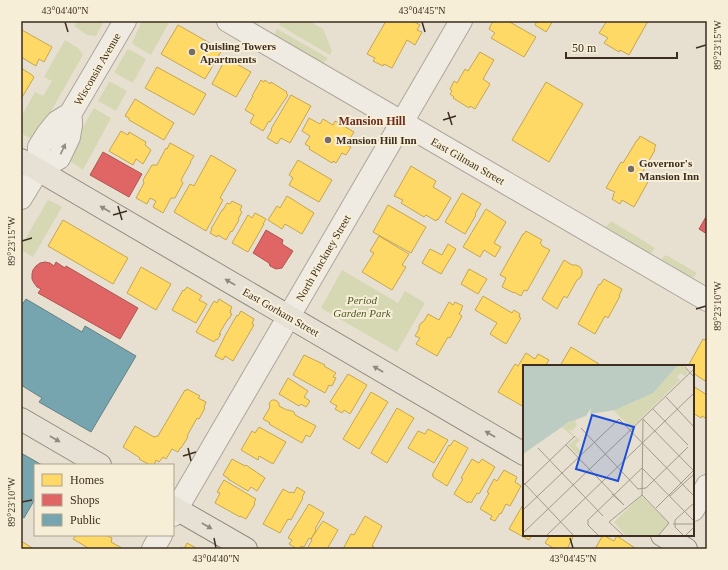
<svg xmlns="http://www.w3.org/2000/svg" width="728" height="570" viewBox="0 0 728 570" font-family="Georgia,serif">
	<rect width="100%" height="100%" fill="#e7e0d1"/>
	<path fill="#d6d7b3" d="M77 21H100L103 23 96 36 87 35 74 26Z
		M142 21H170L151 55 134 45 132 43Z
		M282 21H309L323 29 332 51 330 55 279 25Z
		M277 29 328 58 326 61 323 63 274 35Z
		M65 40 78 48 83 55 38 134 31 139 21 133V117L35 92 43 96 52 81 44 77Z
		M127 50H130L146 59 133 83 115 73V71Z
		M109 82H111L127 91 116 111 98 101Z
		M94 108 111 118 83 170 67 159 74 142Z
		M48 200 51 201 62 207 33 257 21 250V246Z
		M611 221 655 248 652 252 649 253 606 227Z
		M666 255 697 273 694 277 689 276 661 259Z
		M342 270 398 303 405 291 425 303 397 352 321 308Z"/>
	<path fill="#ffd966" stroke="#c5a651" d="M386 21H413L420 25 417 30 422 32 415 45 407 40 392 68 384 64 383 66 373 61 375 58 367 54Z
		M493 21H508L536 37 524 57 491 38 495 33 489 29Z
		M537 21H553L546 32 535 25Z
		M607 21H648L629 55 620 50 619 52 604 43 608 38 599 33Z
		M178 25 222 50 205 79 161 54Z
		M22 30 52 47 44 62 39 59 36 66 21 57V33Z
		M480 52 494 60 483 79 490 84 475 109 470 106 469 108 453 98 454 97 450 94 452 91 450 89 454 81 457 83 465 69 468 71Z
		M226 58 251 72 236 97 212 84Z
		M157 67 206 94 194 115 145 88Z
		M21 68 32 75 34 77 33 79 21 99Z
		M261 80 264 82 265 80 270 84 271 82 287 92 286 93 288 95 270 122 269 121 263 131 250 123 254 115 245 110 253 96H252Z
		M546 82 583 104 549 162 512 140Z
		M291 95 311 106 290 143 281 138 277 144 267 138 272 130 271 129Z
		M135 99 174 123 164 140 129 120V118L125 116Z
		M309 118 320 124 323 119 333 125 335 121 354 132 346 145 351 147 346 155 342 153 336 163 333 161 332 163 309 149 310 147 305 144 310 136 302 131Z
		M121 131 128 135 129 132 146 142 145 145 151 150 143 164 136 159 133 165 109 151Z
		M640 136 656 145 654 149 655 150 641 175 649 180 634 207 622 200 620 204 612 199 614 195H613L615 192 606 188 621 162 623 163 637 140H638Z
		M170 143 194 156 190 162H191L181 180 183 183 175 198H171L163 213 153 207 156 201 150 198 147 204 136 198 144 183 143 180 152 165H157L166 148 167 149Z
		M211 155 236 170 220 198 223 200 206 231 174 212 190 184 194 186Z
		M298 160 332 180 319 202 289 185 293 178 289 175Z
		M411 166 436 181 433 187 451 198 438 220 437 219 436 221 426 215 424 217 401 203 403 200 394 196Z
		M462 193 481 204 475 214 476 215 465 234 445 222Z
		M287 196 314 213 302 234 285 224 282 229 268 220 277 206 280 208Z
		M232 201 242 206 240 210 242 212 238 219 239 220 232 232 231 231 226 240 218 235 217 237 210 233 212 229H211L222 210H223L227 203 230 204Z
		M388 205 426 227 411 253 373 232Z
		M486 209 506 222 494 243 501 247 495 257 484 250 480 257 463 247Z
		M255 213 266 219 263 224H264L248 252 232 243 248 215 252 218Z
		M63 220 128 258 113 284 48 246Z
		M526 231 542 240 540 243 542 245V246L550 250 527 291 524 290 521 296 514 292V293L502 287 506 278 500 275 523 234H524Z
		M379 236 409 254 402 265 406 267 392 290 362 272 374 253 370 251Z
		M448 244 456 249 441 274 422 263 430 249 442 255Z
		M564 260 572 265H576L580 267 582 270V274L580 278 577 280 567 298 564 296 557 309 542 299Z
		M141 267 171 284 156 310 127 293Z
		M469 269 487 279 478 294 461 284Z
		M604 279 622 289 619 296H620L608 318 605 316 595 334 578 324 599 284 600 285Z
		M187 287 202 296 199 300 207 304 196 323 172 310 183 290 184 291Z
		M483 296 512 313 514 310 520 314 519 317 521 318 506 344 490 334 497 323 475 310Z
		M219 299 232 307 230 311H231L230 313 232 314 229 319H228L219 334H221L217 340 216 339 214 342 196 332 214 301 217 303Z
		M449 302 453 305 455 302 463 306 461 309H462L459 314 462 316 450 338 448 337 437 356 416 344 420 338 415 336 419 329V326L421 323 424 321 428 314 439 320Z
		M241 311 254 319 252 324 254 325 233 361 225 356 223 360 215 356 226 334 237 315 238 316Z
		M707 337V378L705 381 693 373V366H688L703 339 705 340Z
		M571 347 599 364 598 366H560Z
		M526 353 535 359 538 354 549 360 546 365 548 366H524V407L498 392 515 364 518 366Z
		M304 355 325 365 324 366 336 373 333 377 336 378 332 386 329 385 325 393 293 375Z
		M348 374 367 385 350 414 344 410 342 413 335 409 337 406 330 402Z
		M288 378 308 391 304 397 310 401 306 407 301 404 299 406 279 394Z
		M693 386 707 395V419L702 416 701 418 693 413Z
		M187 389 200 396 198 398 206 402 204 407 205 408 199 419 197 418 187 436 188 437 181 448H180L178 452 172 449 166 459 163 457 159 462 156 460 154 465 151 464 150 465 139 459 140 458 123 447 135 426 154 437 158 436 185 390 186 391Z
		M371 392 388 402 359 449 343 439Z
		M272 400H275L277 401 279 403V406L287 410H289L294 412 295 415 316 426 310 437 306 435 302 443 269 424 270 423 263 419 270 407 269 404 270 402Z
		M397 408 414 418 387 463 371 453Z
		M259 427 286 442 273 464 259 456 258 460 241 450 252 431 255 433Z
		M428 429 448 440 434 463 408 448 418 431 425 434Z
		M454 440 468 448 447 486 433 477V475H432L449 445 450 446Z
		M232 459 245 466 246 465 265 478 257 491 251 487 248 491 228 479V478L223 475Z
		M472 459 479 463 482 459 495 467 479 494 477 493 471 503 469 501 468 503 454 494 463 479 461 478Z
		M504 470 517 477 515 482 521 486 510 506 506 504 501 514 500 513 495 521 490 519 492 516 480 509 489 493 487 492 494 479 497 481Z
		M224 480 256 499 254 503 255 504 246 519 240 516V517L215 503 220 493 217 492Z
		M297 487 305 492 302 497 303 498 291 520 288 519 280 533 263 524 283 489 290 493 291 492 294 493Z
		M524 503V535H532L529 540 509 529Z
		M309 504 324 513 315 529 316 530 311 539 309 538 304 547 301 546 299 549H297L289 544 292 540 288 538Z
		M365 516 382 526 372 546 374 547 373 549H343L351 534 354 535Z
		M323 521 338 530 327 549H307L312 540 311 539Z
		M76 535H106L112 538 111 542 122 548V549H90L73 539Z
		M550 535H574L567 549H555L545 543Z
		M603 535 614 541 617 536 635 548 634 549H595Z
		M21 541 34 549H21Z
		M187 543 198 549V548L201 549H180L181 547 184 549Z"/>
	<path fill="#e06666" stroke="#af5551" d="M103 152 142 174 129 197 90 175Z
		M707 215V234L699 229Z
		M266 230 283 240 282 244 293 251 282 268 276 269 270 266 269 263 253 253Z
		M45 262 50 263 54 266 56 262 65 268 66 266 138 308 120 339 38 293 41 289 37 287 34 283 32 279V274L33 270 36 266 40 263Z"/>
	<path fill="#76a5af" stroke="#658184" d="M26 299 82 332 85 326 136 356 91 432 39 402 42 398 21 385V306Z
		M21 453 42 465H35V499L24 518 21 516Z"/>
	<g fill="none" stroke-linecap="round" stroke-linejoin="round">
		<g stroke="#ada599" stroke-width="24">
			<path id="minor" d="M228 21 707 300
				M38 170 59 158 69 137 71 125V120L69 116
				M21 198 38 170 39 147 48 133 57 122 65 117 69 116 125 21
				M693 510 707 486
				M173 515 461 21
				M153 549 161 535"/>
		</g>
		<g stroke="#928b80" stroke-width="24">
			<path id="major" d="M21 160 524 454
				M21 419 100 465
				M173 507 246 549
				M662 535 686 549"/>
		</g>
		<use href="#minor" stroke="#efebe3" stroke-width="22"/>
		<use href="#major" stroke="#e6e1d4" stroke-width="22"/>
	</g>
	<defs><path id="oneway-solid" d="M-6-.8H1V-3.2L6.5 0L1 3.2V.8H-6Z"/></defs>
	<use fill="#968c82" href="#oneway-solid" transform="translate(63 149) rotate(-65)"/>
	<g fill="#92887a">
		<use href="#oneway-solid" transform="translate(105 209) rotate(-150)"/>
		<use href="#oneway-solid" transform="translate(230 282) rotate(-150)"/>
		<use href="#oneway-solid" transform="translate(378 369) rotate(-150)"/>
		<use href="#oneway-solid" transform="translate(490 434) rotate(-150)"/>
		<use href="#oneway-solid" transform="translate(55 439) rotate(30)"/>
		<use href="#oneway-solid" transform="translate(207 526) rotate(30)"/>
	</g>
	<path fill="none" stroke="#3d2e20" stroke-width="1.5" d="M65 22 68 32M422 22 425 32M696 48 706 45M448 112 452 125M443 120 456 116M118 206 122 220M113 215 127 211M22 241 32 238M696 309 706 306M188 448 191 461M183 456 196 452M22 502 32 500M214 538 216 548M570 538 573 548"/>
	<g fill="#786c5e" stroke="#f7eed8" stroke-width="1.5">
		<circle cx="192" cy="52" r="4"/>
		<circle cx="328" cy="140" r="4"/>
		<circle cx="631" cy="169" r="4"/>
	</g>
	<g text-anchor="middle" stroke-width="4" stroke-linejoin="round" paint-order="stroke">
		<g font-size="11" font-weight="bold" fill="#3d2e20" stroke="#f7eed8" text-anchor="start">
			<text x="200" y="50">Quisling Towers<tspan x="200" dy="13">Apartments</tspan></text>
			<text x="336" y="144">Mansion Hill Inn</text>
			<text x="639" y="167">Governor's<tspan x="639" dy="13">Mansion Inn</tspan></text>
		</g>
		<g font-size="11" fill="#3d2e20" stroke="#f7eed8">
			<text transform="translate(97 69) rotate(-60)" y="4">Wisconsin Avenue</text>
			<text transform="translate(468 161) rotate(30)" y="4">East Gilman Street</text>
			<text transform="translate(323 258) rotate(-60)" y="4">North Pinckney Street</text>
			<text transform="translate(281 312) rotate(30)" y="4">East Gorham Street</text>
		</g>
		<g font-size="11" font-style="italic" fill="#4d5a26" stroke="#f7eed8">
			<text x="362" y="304">Period<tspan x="362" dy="13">Garden Park</tspan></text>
		</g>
		<g font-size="12" font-weight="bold" fill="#6b2e1e" stroke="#f7eed8">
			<text x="372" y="125">Mansion Hill</text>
		</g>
	</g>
	<g transform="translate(523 365)">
		<rect width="171" height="171" fill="#e7e0d1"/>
		<path d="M155 0H163L161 2 165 7 162 11 158 8 154 12 157 15 108 63 90 45 131 27ZM52 54 54 60 49 66 45 65 57 75 52 80 57 85H61L55 90 45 80 53 74 39 62ZM118 131 145 157V160L134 171H103L91 157Z" fill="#d6d7b3"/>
		<path d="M0 0H155L130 28 92 45 67 49 68 43 63 51 46 57 0 89Z" fill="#bcccc2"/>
		<path fill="none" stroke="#a3998a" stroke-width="1" d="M162 2 171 12M143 32 171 62M130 44 165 80M120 54 171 106M58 63 115 124 123 123 165 82M43 80 101 140M15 83 80 151M119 103 171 156M0 117 51 171M0 121 52 71M89 129 101 140M119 130 120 54M119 130 146 158M147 131 171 109M133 143 171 105M0 145 96 54 171 131M86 157 119 130M86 157 101 171M150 159H171M0 168 171 4M23 171 171 28M76 171 65 160V155L119 103M135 171 146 158M161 171 152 162V155L171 138M162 171 171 162"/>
		<path fill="#1d4ed8" fill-opacity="0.15" stroke="#1d4ed8" stroke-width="2" d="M69 50 111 62 95 116 53 104Z"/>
		<rect width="171" height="171" fill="none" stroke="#3d2e20" stroke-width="2"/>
	</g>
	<rect width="728" height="570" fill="none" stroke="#f7eed8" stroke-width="44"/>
	<rect x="34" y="464" width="140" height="72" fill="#f7eed8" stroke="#ada18e"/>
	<rect x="42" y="474" width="20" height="12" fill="#ffd966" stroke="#ada18e"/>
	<text x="70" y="484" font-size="12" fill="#3d2e20">Homes</text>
	<rect x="42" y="494" width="20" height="12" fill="#e06666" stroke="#ada18e"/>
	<text x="70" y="504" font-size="12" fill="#3d2e20">Shops</text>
	<rect x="42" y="514" width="20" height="12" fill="#76a5af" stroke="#ada18e"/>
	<text x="70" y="524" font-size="12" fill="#3d2e20">Public</text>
	<path d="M566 52v6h111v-6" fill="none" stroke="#3d2e20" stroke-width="2"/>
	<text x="572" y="52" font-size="12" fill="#3d2e20" stroke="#f7eed8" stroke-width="3" paint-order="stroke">50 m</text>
	<rect x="22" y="22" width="684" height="526" fill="none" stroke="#3d2e20" stroke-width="1.5"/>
	<g font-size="10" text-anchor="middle" fill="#3d2e20">
		<text x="65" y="14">43°04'40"N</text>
		<text x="422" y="14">43°04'45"N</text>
		<text transform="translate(717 45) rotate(-90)" y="4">89°23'15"W</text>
		<text transform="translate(11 241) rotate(-90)" y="4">89°23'15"W</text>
		<text transform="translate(717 306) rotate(-90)" y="4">89°23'10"W</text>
		<text transform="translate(11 502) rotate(-90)" y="4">89°23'10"W</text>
		<text x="216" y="562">43°04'40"N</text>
		<text x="573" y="562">43°04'45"N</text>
	</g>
</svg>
